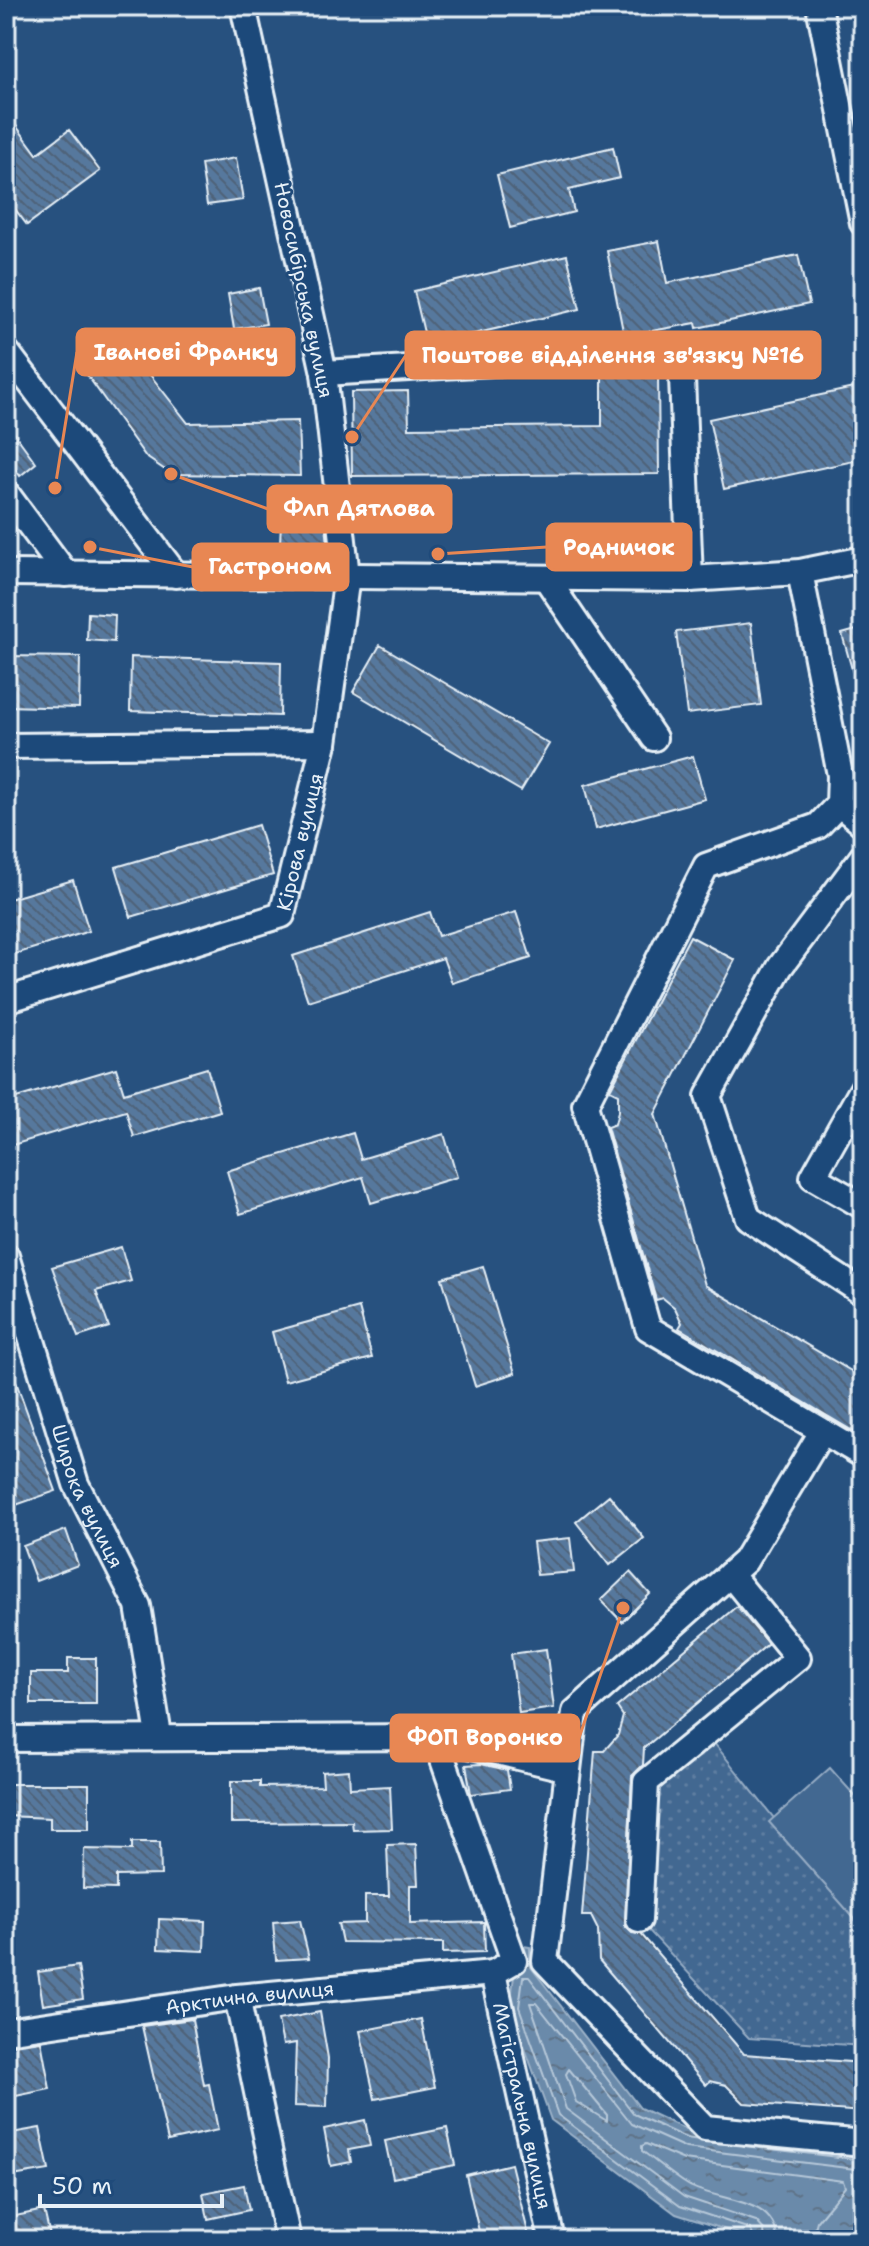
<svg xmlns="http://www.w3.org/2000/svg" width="869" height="2246" viewBox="0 0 869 2246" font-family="'Shantell Sans',sans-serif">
	<defs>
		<pattern id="green-dots" width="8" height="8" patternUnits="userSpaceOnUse" patternTransform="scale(2)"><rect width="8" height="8" fill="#436891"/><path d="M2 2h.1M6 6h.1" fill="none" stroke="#5e7ea1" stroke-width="1.8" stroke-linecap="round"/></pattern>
		<pattern id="water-ripples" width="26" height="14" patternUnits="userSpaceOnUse" patternTransform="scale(2)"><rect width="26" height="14" fill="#6b8aaa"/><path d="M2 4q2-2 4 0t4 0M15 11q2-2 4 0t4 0" fill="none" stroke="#5e7388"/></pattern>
		<pattern id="building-back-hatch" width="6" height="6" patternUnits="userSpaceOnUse" patternTransform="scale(2)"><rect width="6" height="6" fill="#57789d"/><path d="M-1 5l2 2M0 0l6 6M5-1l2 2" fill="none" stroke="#4f6278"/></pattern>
	</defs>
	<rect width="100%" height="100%" fill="#27517f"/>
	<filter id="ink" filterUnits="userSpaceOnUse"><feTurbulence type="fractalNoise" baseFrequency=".0125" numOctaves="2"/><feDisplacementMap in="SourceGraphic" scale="16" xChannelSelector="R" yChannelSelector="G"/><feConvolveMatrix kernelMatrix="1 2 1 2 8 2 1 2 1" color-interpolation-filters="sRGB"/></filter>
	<g filter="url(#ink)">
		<path fill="url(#green-dots)" stroke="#96acc4" stroke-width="2" d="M714 1743 863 1930V2046L749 2038 639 1920 646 1782Z"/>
		<path fill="#436891" stroke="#96acc4" stroke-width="2" d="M830 1768 863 1805V1928L769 1822Z"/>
		<path fill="url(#water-ripples)" stroke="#9db3c9" stroke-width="2" d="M518 1945 530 1947V1966L640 2108 689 2131 863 2153V2208L840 2240H758L676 2214 551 2120 510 2007Z"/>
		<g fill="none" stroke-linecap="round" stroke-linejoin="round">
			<path stroke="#b6c8d9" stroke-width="2" d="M569 2069 607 2115V2121L576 2102 566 2074Z
				M700 2140 686 2138 634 2114 529 1977H523L519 2007 558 2115 680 2206 750 2229 755 2240
				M744 2146 863 2160
				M765 2240 764 2230 756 2221 684 2197 566 2109 530 2003H536L632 2124 686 2148 863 2170
				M777 2240C776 2196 716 2202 688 2185 672 2175 657 2162 642 2151V2146L646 2144 684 2160 843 2181 845 2187 817 2221 812 2240"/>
		</g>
		<path fill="url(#building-back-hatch)" stroke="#e8f1f8" stroke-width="2" d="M6 112 37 154 69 130 100 171 27 225 6 197Z
			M613 147 620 178 569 190 574 212 510 228 497 175Z
			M236 158 243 200 207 205 201 164Z
			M659 241 667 283 798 255 809 304 697 328 696 323 624 336 607 251Z
			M567 255 580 309 427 345 414 291Z
			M259 288 266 324 234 329 228 294Z
			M122 339 188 423 298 421 300 476 171 474 146 457 82 368Z
			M602 375H658L659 474 352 476 351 392 408 391 409 428 602 426Z
			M863 386V459L724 489 709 419Z
			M6 422 36 463 20 476 6 456Z
			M281 522 326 524 328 545 280 543Z
			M88 613 115 615 114 642 87 640Z
			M751 623 761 705 687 714 676 632Z
			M863 628V687H857L842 634Z
			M380 645 549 744 521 791 353 692Z
			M6 656 80 657 79 708 6 706Z
			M131 657 281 662 280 716 130 711Z
			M693 756 705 799 596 829 585 785Z
			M258 825 273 875 131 917 116 867Z
			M73 880 89 931 6 957V900Z
			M430 912 438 936 516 912 531 958 452 983 443 958 308 1001 293 956Z
			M690 936 735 960 655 1114 705 1285 863 1378V1437L679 1328 682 1323 675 1308 663 1298 656 1300 607 1127 615 1124 618 1112V1094L610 1090Z
			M116 1068 124 1093 207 1068 220 1111 134 1137 126 1111 6 1147V1101Z
			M353 1133 361 1159 444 1134 457 1177 371 1203 363 1177 240 1214 227 1171Z
			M121 1247 131 1281 96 1291 109 1327 78 1337 52 1267Z
			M483 1266 515 1373 475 1386 442 1278Z
			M359 1308 372 1358 285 1381 272 1332Z
			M8 1360 56 1491 13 1506 6 1485Z
			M609 1495 644 1538 610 1565 576 1522Z
			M66 1530 78 1565 36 1581 23 1546Z
			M570 1538 574 1572 537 1575 533 1542Z
			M630 1572 650 1594 622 1622 601 1600Z
			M737 1606 768 1644 644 1748 643 1765 632 1776 625 1926 632 1933 641 1934 744 2054 863 2063V2112L744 2103 726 2085 710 2081 706 2085 599 1960 598 1930 591 1916H582L595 1751H604L618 1735 623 1716 617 1707Z
			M546 1649 554 1708 519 1713 511 1654Z
			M68 1658H96V1704H31V1673H68Z
			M481 1764 507 1770 510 1789 471 1794 466 1765Z
			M349 1770 350 1788 390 1786 392 1829 353 1830 352 1822 231 1823V1781H260V1787L323 1786 322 1772Z
			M6 1784H89V1829H50V1818L6 1816Z
			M132 1842H160L161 1875 116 1876V1889L83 1888 84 1849 132 1850Z
			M416 1844 418 1885H410V1924L484 1922 485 1952 443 1953V1943L342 1942 338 1924 365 1923V1896H389L387 1845Z
			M159 1919 205 1921 204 1951 158 1949Z
			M300 1920 309 1958 276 1960 273 1922Z
			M78 1966 83 1999 43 2005 38 1972Z
			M320 2012 328 2058 327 2107 294 2106 296 2043 283 2045 278 2020Z
			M192 2019 204 2085 209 2084 218 2130 168 2141 142 2026Z
			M421 2019 435 2087 375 2099 360 2031Z
			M41 2041 50 2089 6 2098V2046Z
			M365 2120 370 2146 349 2150 351 2162 331 2166 324 2129Z
			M40 2128 49 2170 6 2177V2134Z
			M447 2128 455 2165 393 2178 385 2141Z
			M511 2164 530 2240H481L466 2175Z
			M244 2185 249 2210 208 2219 203 2193Z
			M44 2210 51 2240H6V2218Z"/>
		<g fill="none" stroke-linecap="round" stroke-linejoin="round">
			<g stroke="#e8f1f8" stroke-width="30">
				<g id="minor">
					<path d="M819 6 863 223"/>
					<path d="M6 351 176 575"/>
					<path d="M324 373 681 352 690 579"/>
					<path d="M6 493 66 574"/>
					<path d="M800 572 840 775 839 804 863 824"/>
					<path d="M6 573 690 579 800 572 863 559"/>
					<path d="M546 578 654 738"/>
					<path d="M6 746 324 743"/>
					<path d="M839 804 818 826 706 866 585 1105 648 1328 863 1455"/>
					<path d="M863 856 780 967 708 1096 748 1218 863 1293"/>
					<path id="s1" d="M6 1000 282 915 324 743 347 576 324 373 243 6"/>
					<path d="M863 1088 813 1177 863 1206"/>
					<path id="s2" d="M6 1256 76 1484 138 1606 159 1736"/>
					<path d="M822 1432 745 1561 575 1712 545 1961 705 2128 863 2143"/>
					<path d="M6 1739 435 1737 568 1769"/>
					<path d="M639 1920 646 1782 798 1658 730 1574"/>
					<path id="s3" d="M493 1973 552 2240"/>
					<path d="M237 1997 288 2240"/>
					<path id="s4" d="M6 2031 237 1997 493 1973 514 1961 435 1737"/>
				</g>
			</g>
			<use href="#minor" stroke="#1f4a7a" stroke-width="24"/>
		</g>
	</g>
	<g text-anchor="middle" stroke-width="6" stroke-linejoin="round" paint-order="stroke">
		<g font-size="20" fill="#e8f1f8" stroke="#1f4a7a">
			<text transform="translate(304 290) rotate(78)" y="7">Новосибірська вулиця</text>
			<text dy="7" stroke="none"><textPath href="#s1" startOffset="364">Кірова вулиця</textPath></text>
			<text dy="7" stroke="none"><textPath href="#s2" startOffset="254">Широка вулиця</textPath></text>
			<text dy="7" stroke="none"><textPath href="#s4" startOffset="246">Арктична вулиця</textPath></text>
			<text dy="7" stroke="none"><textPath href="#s3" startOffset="136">Магістральна вулиця</textPath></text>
		</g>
	</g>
	<path fill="none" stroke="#e88753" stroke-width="3" d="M55 488L77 352M352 437L406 355M171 474L268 509M438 554L547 547M90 547L193 567M623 1608L579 1738"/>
	<g fill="#e88753" stroke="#1f4a7a" stroke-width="3">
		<circle cx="55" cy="488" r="8"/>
		<circle cx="352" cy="437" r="8"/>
		<circle cx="171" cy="474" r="8"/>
		<circle cx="438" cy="554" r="8"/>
		<circle cx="90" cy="547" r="8"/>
		<circle cx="623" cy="1608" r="8"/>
	</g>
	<g fill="#e88753" stroke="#e88753" stroke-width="3">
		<rect x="77" y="329" width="217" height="46" rx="8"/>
		<rect x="406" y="332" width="414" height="46" rx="8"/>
		<rect x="268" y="486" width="183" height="46" rx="8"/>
		<rect x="547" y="524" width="144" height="46" rx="8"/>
		<rect x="193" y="544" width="155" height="46" rx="8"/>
		<rect x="391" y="1715" width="188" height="46" rx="8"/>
	</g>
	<g font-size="22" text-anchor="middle" font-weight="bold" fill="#fff">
		<text x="186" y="360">Іванові Франку</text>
		<text x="613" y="363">Поштове відділення зв'язку №16</text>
		<text x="359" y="516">Флп Дятлова</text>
		<text x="619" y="555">Родничок</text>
		<text x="270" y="574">Гастроном</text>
		<text x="485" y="1745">ФОП Воронко</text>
	</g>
	<rect width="869" height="2246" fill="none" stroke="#1f4a7a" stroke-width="32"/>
	<rect x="16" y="16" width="837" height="2214" fill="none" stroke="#e8f1f8" stroke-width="3" filter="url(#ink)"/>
	<path d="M40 2194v12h182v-12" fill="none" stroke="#e8f1f8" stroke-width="4"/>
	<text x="52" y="2194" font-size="24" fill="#e8f1f8" stroke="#1f4a7a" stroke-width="6" paint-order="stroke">50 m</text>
</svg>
